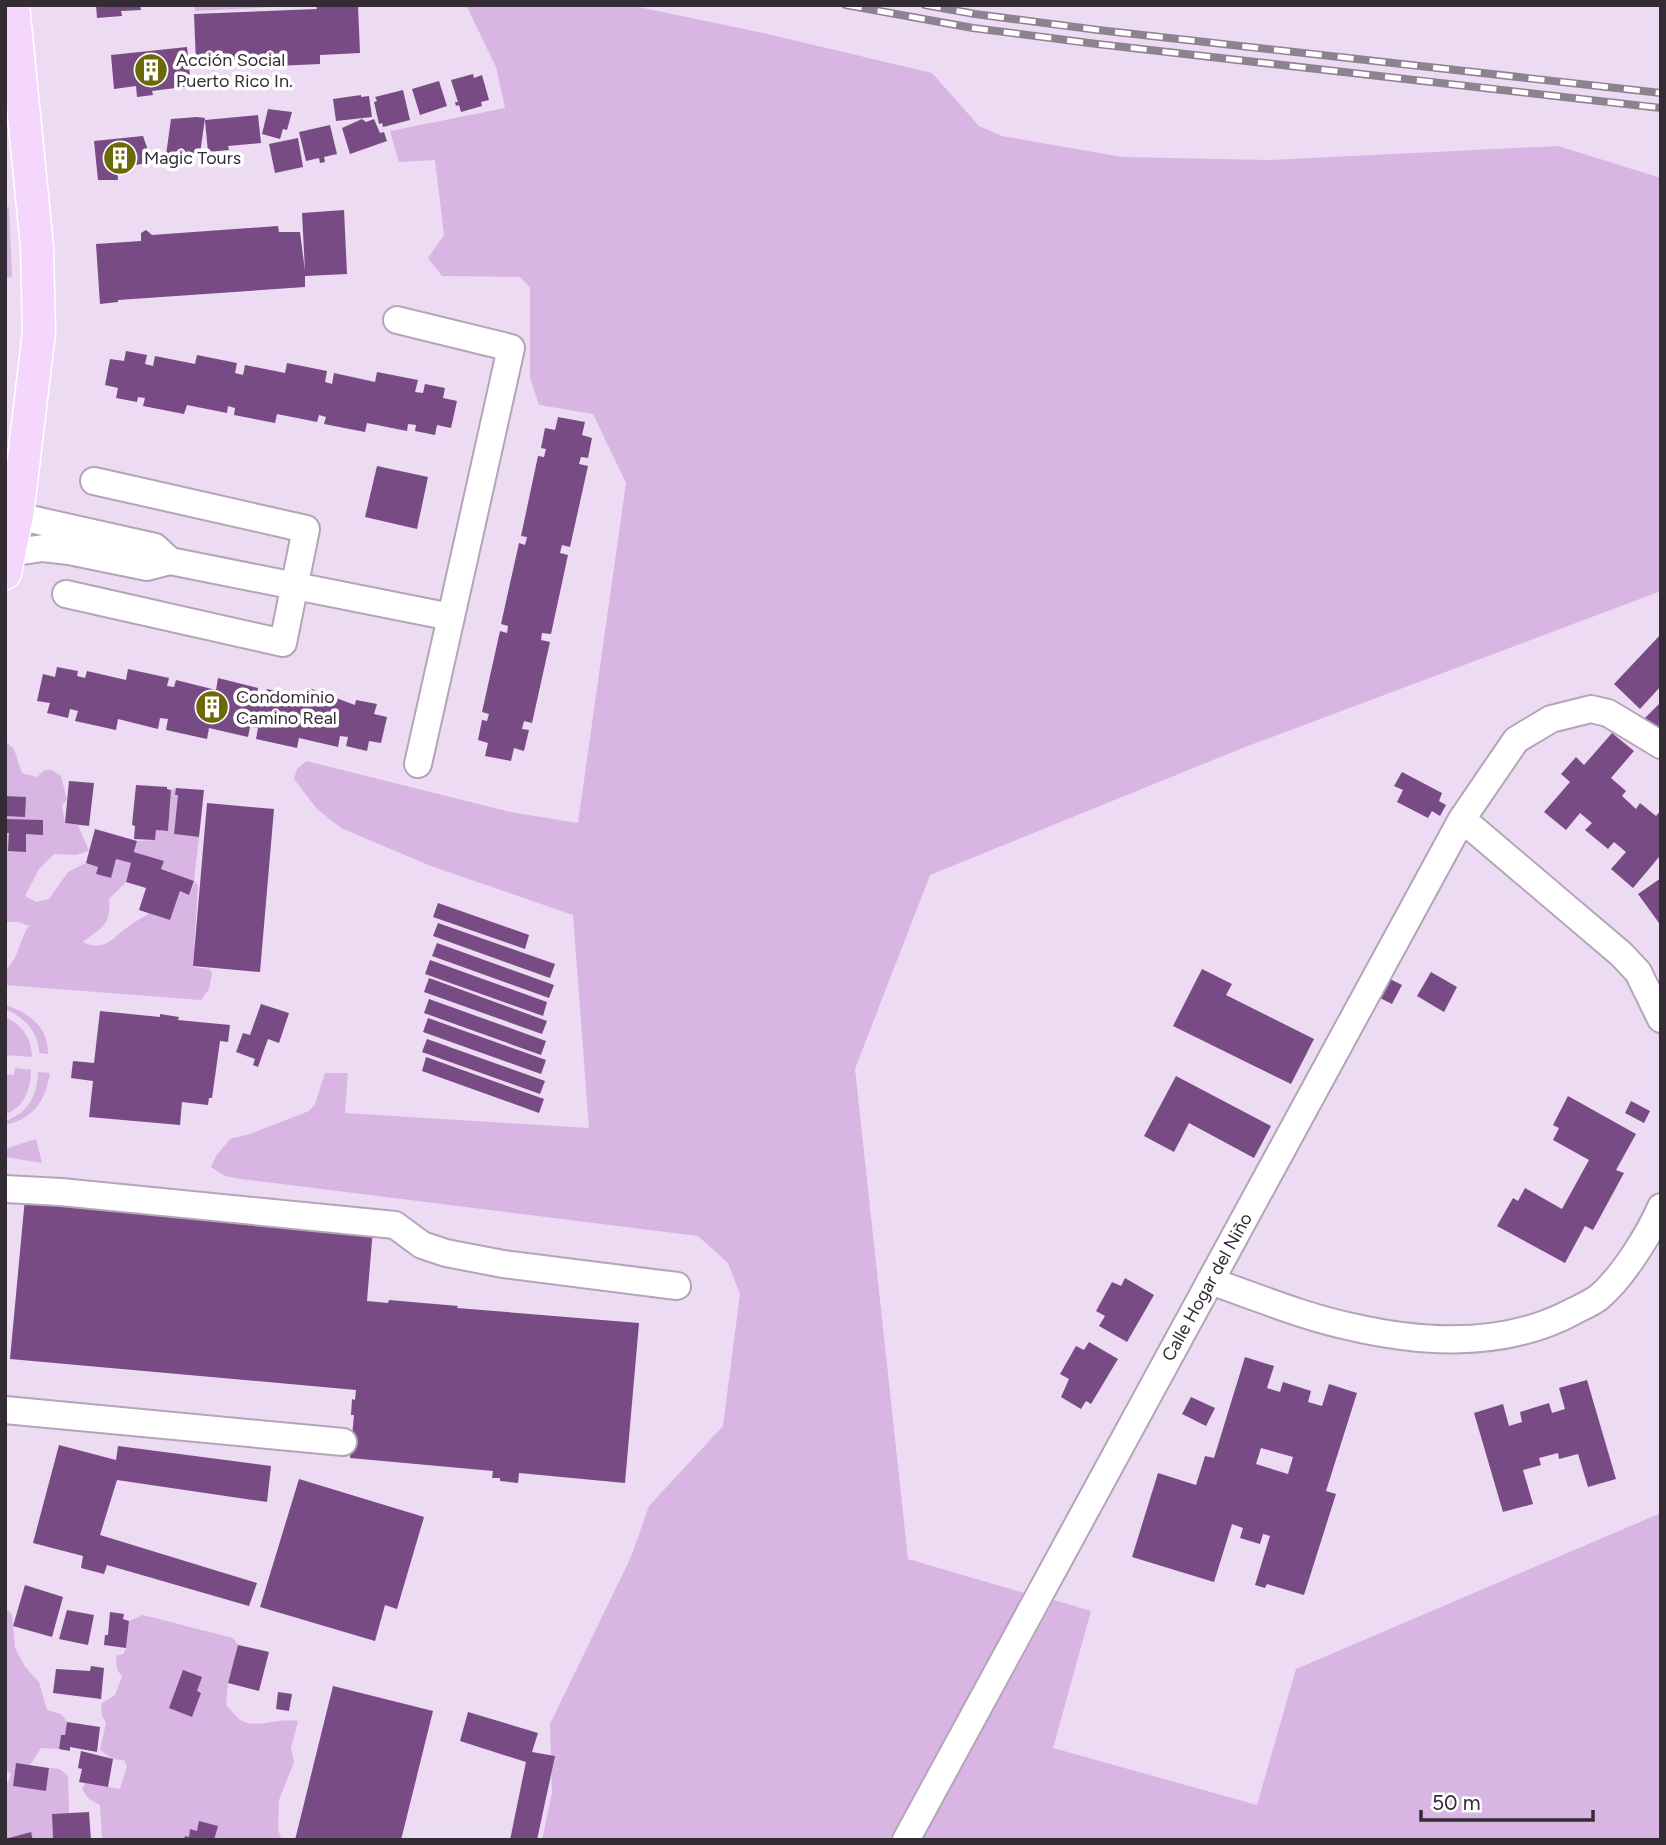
<svg xmlns="http://www.w3.org/2000/svg" width="1666" height="1845" viewBox="0 0 1666 1845" font-family="Figtree,sans-serif">
	<rect width="100%" height="100%" fill="#ecdbf2"/>
	<path fill="#d8b5e2" d="M194 5H314L195 11Z
		M466 5H629L767 34 932 73 979 126 1002 136 1122 157 1269 160 1558 146 1661 178V591L1245 747 930 875 855 1069 908 1559 1024 1593 889 1840H542L552 1793 550 1724 631 1557 649 1506 723 1426 740 1294 728 1263 698 1236 241 1179 225 1176 211 1167 216 1156 230 1139 250 1134 309 1111 315 1104 325 1073H348L345 1113 589 1128 573 915 431 866 341 828 317 809 294 779 297 769 306 761 510 812 578 823 626 483 593 414 539 405 530 377V288L520 277 442 276 428 258 444 235 435 160 399 162 390 131 505 108 496 67Z
		M5 207H9L12 277 5 278Z
		M5 741 14 749 22 773 37 777 45 770H52L61 776 67 800 62 805 65 823 78 825 89 851 76 855 54 854 39 869 25 896 36 902 49 899 68 872 86 863 98 867 96 874 110 878 116 859 131 863 126 882 109 899C111 926 102 927 83 942 105 953 112 938 129 926 135 921 143 918 149 913L170 920 180 891 189 894 195 882 198 885 193 967 209 969 212 973 209 989 201 1000 5 985V970C19 960 19 939 29 926L19 922H5Z
		M176 788 175 795H178L174 834 199 837 194 881 161 869 164 861 135 852 137 841 155 840 156 830 168 831 171 790Z
		M5 1005C29 1013 48 1026 48 1054L39 1053C39 1032 24 1017 5 1009Z
		M5 1017C22 1024 32 1039 32 1057L5 1055Z
		M15 1068 31 1070C31 1089 24 1108 5 1114V1074L14 1075Z
		M38 1072 50 1073C45 1101 35 1118 5 1125V1121C29 1113 37 1095 38 1072Z
		M36 1139 42 1163 5 1157V1149Z
		M1661 1513V1840H922L1054 1600 1091 1611 1053 1748 1257 1805 1296 1669Z
		M7 1610 12 1614 15 1648 25 1667 39 1682 47 1710 61 1714 67 1722 65 1735H61L59 1749 41 1748 30 1765 16 1764 13 1786 46 1790 49 1768 60 1769 68 1776 69 1813 52 1814 53 1840H33L31 1832 5 1839V1784L8 1782 11 1774 5 1770V1611Z
		M143 1615 233 1638 238 1645 228 1683 226 1705C231 1710 237 1718 242 1721 257 1729 280 1717 298 1721L291 1748 294 1762 279 1800 278 1830 282 1840 102 1839 100 1805 89 1799 82 1789 85 1783 120 1789 127 1766 124 1760 113 1759 100 1750 106 1723 102 1716 101 1704 115 1695 122 1677 117 1669 116 1656 123 1654 126 1648 129 1621Z"/>
	<path fill="#784b85" fill-rule="evenodd" d="M96 5H140L141 10 121 11 122 16 97 18Z
		M316 5H358L360 53 320 55V64L276 66V58L196 62 194 14 317 9Z
		M187 47 191 86 152 91 153 95 137 97 136 86 114 89 111 55Z
		M473 74 474 78 482 75 489 100 481 102 482 106 461 112 459 105 456 106 455 102H458L451 80Z
		M439 81 447 106 420 115 412 89Z
		M403 90 410 120 383 127 382 123 379 124 374 102 377 101 375 97Z
		M361 95V97L369 96 372 117 336 121 333 99Z
		M268 109 292 112 287 130 283 129 280 139 262 134Z
		M258 115 261 143 228 146 229 150 208 152 205 120Z
		M197 117 205 118 200 154 183 164 180 157 166 155 171 119Z
		M362 119 366 122 374 119 380 133 384 132 387 141 350 154 342 128Z
		M330 125 337 154 324 157 325 162 320 163 319 158 306 161 299 132Z
		M143 136 149 153 145 154V162H142V164L117 167 118 180H98L94 141Z
		M298 138 303 167 275 173 269 144Z
		M344 210 347 274 305 276V287L118 300V302L100 304 96 244 141 241V233L146 230 152 235 278 226 279 232H300L305 271 302 213Z
		M126 351 147 355 145 364 153 366 155 356 195 364 197 355 237 363 235 373 243 375 245 365 285 373 287 363 327 371 325 382 332 384 334 373 375 382 377 372 418 380 415 392 423 393 425 384 445 388 443 398 457 401 451 428 437 425 435 435 415 431 416 425 408 424 407 431 367 423 365 432 324 424 326 417 319 415 317 422 277 414 275 423 234 415 235 408 228 406 227 413 187 405 184 414 143 406 145 398 138 397 137 402 116 398 118 388 105 385 110 359 124 361Z
		M558 417 585 422 582 435 592 438 588 458 581 457 579 464 588 466 570 547 562 545 560 553 568 555 551 634 542 633 541 640 550 642 532 723 524 721 522 729 529 730 524 751 514 748 511 761 485 756 488 743 478 740 482 720 487 721 489 714 482 712 500 631 507 633 508 626 501 624 519 543 525 545 527 537 521 536 538 456 544 457 546 449 541 448 545 428 555 430Z
		M377 466 428 477 417 529 365 517Z
		M1661 634V686L1640 709 1614 684Z
		M57 667 78 671 77 676 85 678 87 671 126 680 128 669 169 678 167 686 174 687 176 680 216 690 218 678 258 688 257 694 265 696 267 689 306 698 309 688 355 705 356 700 377 704 374 714 387 717 381 743 369 741 367 751 346 746 348 737 340 736 338 747 299 738 297 748 256 739 258 728 250 727 248 737 209 728 207 739 166 730 168 719 160 718 158 729 118 719 116 730 75 721 78 711 70 709 68 718 47 713 50 703 37 701 43 674 55 677Z
		M1661 702V733L1645 718Z
		M1612 733 1634 751 1611 778 1626 791 1622 796 1636 809 1640 803 1656 816 1661 810V858L1659 857 1633 888 1611 869 1626 852 1614 842 1608 849 1585 830 1592 823 1580 813 1566 830 1544 812 1570 782 1561 774 1576 757 1584 765Z
		M1402 772 1442 793 1439 801 1446 805 1440 816 1432 811 1428 818 1397 802 1403 790 1394 786Z
		M69 781 94 783 89 826 65 823Z
		M136 785 167 787V789L171 790 168 831 156 830 155 840 134 839 135 826 132 825Z
		M176 788 204 790 199 837 174 834 178 795H175Z
		M5 796 26 797 25 817 5 816Z
		M207 803 274 809 260 972 193 966Z
		M5 819 43 820V835L26 834V852L8 851 9 833H5Z
		M95 829 137 841 134 852 164 861 161 869 194 881 189 895 180 891 170 920 139 910 146 888 126 882 131 863 116 859 111 878 96 874 98 867 86 863Z
		M1661 878V921L1659 923 1638 894Z
		M438 903 529 935 525 949 433 917Z
		M438 923 555 964 550 978 433 936Z
		M437 943 554 985 549 998 432 956Z
		M430 960 547 1002 543 1016 425 974Z
		M1202 969 1232 984 1226 995 1314 1039 1291 1084 1173 1026Z
		M1431 972 1457 987 1444 1012 1417 996Z
		M429 978 547 1021 542 1034 424 992Z
		M1390 979 1402 985 1392 1004 1380 998Z
		M429 999 546 1041 541 1055 424 1013Z
		M261 1004 289 1013 279 1043 268 1039 258 1067 253 1065 255 1059 236 1052 243 1033 250 1035Z
		M100 1011 160 1017V1014L179 1017 178 1020 230 1025 228 1042 220 1041 212 1098H209L208 1105 182 1102 180 1125 89 1117 93 1081 71 1078 73 1061 94 1063Z
		M428 1018 546 1060 541 1074 423 1032Z
		M427 1039 545 1081 540 1094 422 1052Z
		M426 1057 544 1099 539 1113 422 1071Z
		M1176 1076 1271 1126 1254 1158 1189 1123 1174 1152 1144 1136Z
		M1568 1096 1636 1134 1616 1170 1624 1173 1593 1230 1585 1226 1565 1263 1497 1226 1513 1198 1518 1201 1525 1188 1562 1209 1589 1160 1553 1140 1559 1128 1553 1125Z
		M1631 1101 1650 1111 1644 1123 1625 1113Z
		M25 1198 373 1229 367 1301 388 1303 389 1300 458 1306 457 1308 639 1323 625 1483 519 1473 518 1483 500 1481V1478H492L493 1471 350 1458 354 1415H351L352 1399 355 1400 356 1390 10 1359Z
		M1125 1278 1154 1295 1127 1342 1099 1326 1105 1316 1096 1311 1112 1282 1121 1286Z
		M1089 1342 1118 1359 1091 1404 1086 1401 1081 1409 1061 1397 1069 1379 1060 1374 1076 1346 1084 1350Z
		M1245 1357 1274 1366 1267 1388 1280 1392 1283 1382 1311 1391 1308 1402 1322 1406 1329 1384 1357 1393 1326 1491 1336 1494 1304 1595 1267 1584 1265 1588 1255 1585 1270 1536 1263 1534 1260 1544 1240 1538 1243 1528 1232 1524 1214 1582 1132 1557 1158 1473 1196 1485 1205 1456 1214 1458ZM1261 1448 1293 1457 1288 1474 1256 1464Z
		M1587 1380 1616 1479 1588 1487 1578 1454 1559 1459 1558 1453 1539 1458 1541 1465 1523 1470 1533 1504 1503 1512 1474 1413 1503 1404 1509 1426 1522 1422 1520 1412 1549 1403 1552 1413 1565 1409 1559 1388Z
		M1191 1397 1215 1408 1206 1426 1182 1414Z
		M59 1445 116 1460 118 1446 271 1466 267 1502 117 1480 100 1535 257 1583 249 1606 107 1565 104 1574 81 1568 83 1556 33 1543Z
		M299 1479 424 1517 397 1609 385 1605 375 1641 260 1607Z
		M25 1585 63 1597 52 1637 13 1626Z
		M67 1610 94 1615 88 1645 59 1639Z
		M110 1612 124 1614 123 1619 129 1621 126 1648 104 1645 105 1635H108Z
		M238 1645 269 1652 259 1691 228 1683Z
		M91 1666 104 1668 101 1699 53 1693 56 1669 90 1671Z
		M183 1670 202 1677 197 1691 201 1693 192 1717 169 1708Z
		M333 1686 433 1711 401 1840H295Z
		M278 1692 292 1694 289 1711 276 1709Z
		M468 1712 538 1733 532 1752 555 1756 537 1840H510L526 1762 460 1741Z
		M67 1722 100 1727 97 1752 70 1747V1751L59 1749 61 1735H65Z
		M81 1751 113 1759 108 1787 79 1782 82 1769 78 1768Z
		M16 1763 49 1768 46 1791 13 1786Z
		M89 1812 91 1840H53L52 1814Z
		M199 1821 218 1826 214 1840H184L185 1836 189 1837 190 1829 197 1831Z
		M31 1832 33 1840H5V1839Z"/>
	<g fill="none" stroke-linecap="round" stroke-linejoin="round">
		<g stroke="#b5a4b9" stroke-width="30">
			<path id="minor" d="M9 553 43 548 69 551 147 567 170 561 155 547 17 516
				M170 561 451 617 511 348 397 320
				M66 594 283 643 306 529 94 481
				M418 764 451 617
				M1462 819 1621 954 1638 972 1661 1019
				M5 1189 61 1192 395 1225 422 1245 446 1253 503 1264 677 1286
				M1210 1281C1257 1297 1304 1317 1352 1327 1426 1344 1506 1348 1574 1311 1582 1307 1591 1303 1598 1298 1622 1278 1649 1235 1661 1207
				M5 1410 343 1442
				M906 1840 1462 819 1516 740 1551 719 1591 709 1608 713 1661 745"/>
		</g>
		<g stroke="#fff" stroke-width="35">
			<path id="major" d="M5 573 17 516 39 332 37 247 13 5"/>
		</g>
		<use href="#minor" stroke="#fff" stroke-width="26"/>
		<use href="#major" stroke="#f5d7fd" stroke-width="32"/>
		<g stroke="#8e8292" stroke-width="8">
			<path id="rail" d="M846 5 973 28 1097 44 1661 108
				M925 5 975 14 1098 30 1661 93"/>
		</g>
		<use href="#rail" stroke="#fff" stroke-width="5" stroke-dasharray="16" stroke-linecap="butt"/>
	</g>
	<defs>
		<g id="building-disc" transform="scale(1.75)"><circle r="9.5" fill="#6c6a06" stroke="#fff"/><path d="M-4-6H4V6H1V3H-1V6H-4ZM-2.5-4.3h1.7v1.8h-1.7ZM.8-4.3h1.7v1.8H.8ZM-2.5-1h1.7V.8h-1.7ZM.8-1h1.7V.8H.8Z" fill="#fff"/></g>
	</defs>
	<g fill-rule="evenodd">
		<use href="#building-disc" x="151" y="70"/>
		<use href="#building-disc" x="120" y="158"/>
		<use href="#building-disc" x="212" y="707"/>
	</g>
	<g text-anchor="middle" stroke-width="7" stroke-linejoin="round" paint-order="stroke">
		<g font-size="18" fill="#332c35" stroke="#fff" text-anchor="start">
			<text x="176" y="66">Acción Social<tspan x="176" dy="21">Puerto Rico In.</tspan></text>
			<text x="144" y="164">Magic Tours</text>
			<text x="236" y="703">Condominio<tspan x="236" dy="21">Camino Real</tspan></text>
		</g>
		<g font-size="18" fill="#332c35" stroke="#fff">
			<text transform="translate(1207 1287) rotate(-61)" y="6">Calle Hogar del Niño</text>
		</g>
	</g>
	<rect width="1666" height="1845" fill="none" stroke="#332c35" stroke-width="14"/>
	<path d="M1421 1810v10h172v-10" fill="none" stroke="#332c35" stroke-width="3.5"/>
	<text x="1432" y="1810" font-size="21" fill="#332c35" stroke="#ffffff" stroke-width="5" paint-order="stroke">50 m</text>
</svg>
